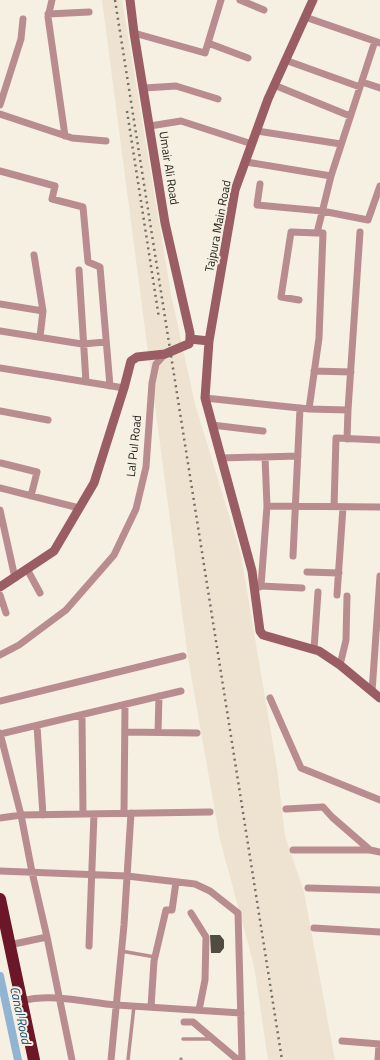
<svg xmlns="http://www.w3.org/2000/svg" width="380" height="1060" viewBox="0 0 380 1060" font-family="'Titillium Web',sans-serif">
	<rect width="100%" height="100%" fill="#f6f0e3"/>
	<path fill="#ede3d0" d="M102 0H122L171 294 195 404 241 555 277 768 285 836 304 892 335 1060H268L254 966 220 840 188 658Z"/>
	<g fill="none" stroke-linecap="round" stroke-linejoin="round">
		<path stroke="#91b4d2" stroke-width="8" d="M0 976 18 1060"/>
	</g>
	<path fill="#514c41" d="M210 935H220L224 940V948L220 953H211Z"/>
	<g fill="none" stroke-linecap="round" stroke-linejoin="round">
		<path stroke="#b98d90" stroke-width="3.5" d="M121 951 155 957
			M183 1039H212
			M128 1060 134 1006
			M181 1060V1059"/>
		<path stroke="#b98d90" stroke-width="7" d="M52 0 48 17 65 136
			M240 0 264 10
			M48 14 89 12
			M305 17 380 43
			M134 33 205 53 221 0
			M208 43 248 58
			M285 60 360 87
			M362 82 380 88
			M274 85 350 116
			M144 88 176 86 218 99
			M0 105 21 39 23 19
			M0 114 72 138 106 141
			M150 126 181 121 252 144
			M257 131 341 144
			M246 162 331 176
			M0 171 55 186 52 199 83 207 88 262 100 267 110 386
			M260 184 257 205 322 211 368 220 380 186
			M34 255 43 311 40 337
			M79 270 86 382
			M299 300 281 297 291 232 317 233
			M0 304 43 311
			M0 331 82 344 106 342
			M0 368 124 388
			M314 371 351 372
			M205 398 309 409 348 410 347 439
			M309 409 319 338 323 233H317L331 176 375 41
			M348 410 360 232
			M0 411 48 420
			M212 425 263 431
			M265 457 267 506
			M221 458 298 456
			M1 463 37 472 31 496
			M0 488 79 508
			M334 507 336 438 380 440
			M0 510 15 578
			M293 556 300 408
			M27 569 40 593
			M307 572 339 573
			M261 586 302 588
			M255 589 261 586 267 506 380 507
			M0 595 6 613
			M337 595 343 507
			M314 649 318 592
			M0 655 19 645 66 610 114 555 136 509 146 467 152 383 156 364 165 354
			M340 665 346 640 347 596
			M372 692 380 576
			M270 698 301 768 380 800
			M0 701 183 656
			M82 715 83 814
			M37 726 43 815
			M125 732 197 733
			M158 732 159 696
			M0 733 21 815 32 872 47 937 72 1060
			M0 734 181 691
			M286 809 323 807 332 817 370 850
			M124 813 125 705
			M0 818 21 815 210 812
			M293 850H370L380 852
			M0 871 127 876 195 884 210 891 238 913 242 1060
			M308 888 380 890
			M191 913 206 937 205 980 199 1010
			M314 928 380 932
			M9 945 47 937
			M89 946 94 814
			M21 1001C52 993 85 1002 116 1005 158 1008 200 1010 241 1013
			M151 1007 154 961 166 910H172L176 882
			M184 1022H193L238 1060
			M342 1041 380 1044
			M111 1060 124 925 131 813
			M378 1060 379 1044"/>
		<path stroke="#9a5d63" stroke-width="9" d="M130 0 134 33 165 223 190 333V339
			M313 0 268 99 235 190 209 341 205 398 252 571 260 631 263 635 319 651 340 665 380 698
			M0 587 54 551 94 483 124 388 131 361 137 357 165 354 186 345 189 344 190 339 209 341"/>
		<path stroke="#6c1729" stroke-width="12" d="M0 899 34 1060"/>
		<path stroke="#737068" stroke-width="2.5" stroke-dasharray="2 4" stroke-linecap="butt" d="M115 0 282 1060
			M127 111 159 318"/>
	</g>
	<g text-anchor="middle" stroke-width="4" stroke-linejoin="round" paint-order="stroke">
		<g font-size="12" fill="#1d1b16" stroke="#f6f0e3">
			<text transform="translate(169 168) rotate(81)" y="4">Umair Ali Road</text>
			<text transform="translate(218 226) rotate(-79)" y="4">Tajpura Main Road</text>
			<text transform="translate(134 446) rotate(-84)" y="4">Lal Pul Road</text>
		</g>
		<g font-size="13" font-style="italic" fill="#0f4971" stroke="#f6f0e3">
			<text transform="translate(21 1015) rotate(78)" y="5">Canal Road</text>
		</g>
	</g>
</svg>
